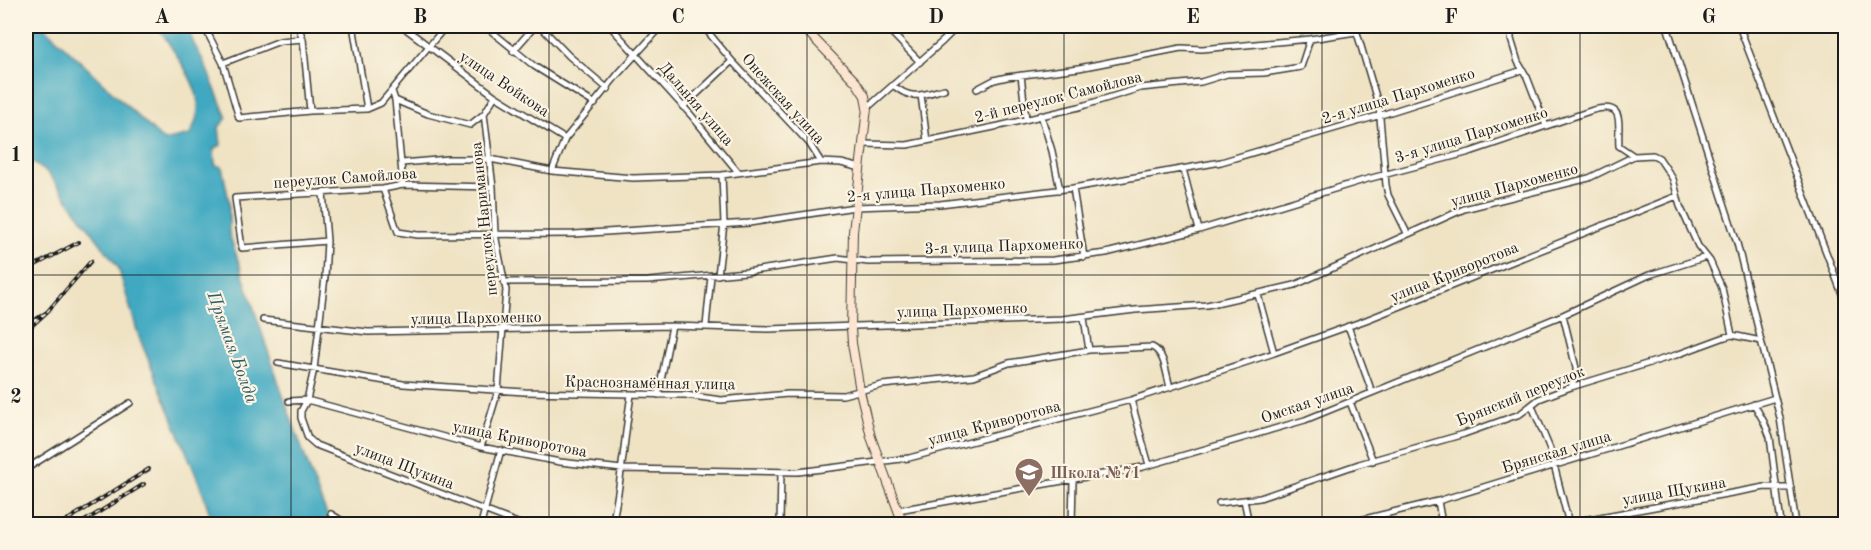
<svg xmlns="http://www.w3.org/2000/svg" width="1871" height="550" viewBox="0 0 1871 550" font-family="'Old Standard TT',serif">
	<rect width="100%" height="100%" fill="#fcf5e5"/>
	<filter id="ink" filterUnits="userSpaceOnUse"><feTurbulence type="fractalNoise" baseFrequency=".0167" numOctaves="2"/><feDisplacementMap in="SourceGraphic" scale="12" xChannelSelector="R" yChannelSelector="G"/><feConvolveMatrix kernelMatrix="1 2 1 2 8 2 1 2 1" color-interpolation-filters="sRGB"/></filter>
	<filter id="wash" filterUnits="userSpaceOnUse"><feTurbulence type="fractalNoise" baseFrequency=".008" numOctaves="4" result="noise"/><feDisplacementMap in="SourceGraphic" scale="24" xChannelSelector="R" yChannelSelector="G"/><feGaussianBlur stdDeviation="1.35" result="paint"/><feColorMatrix in="noise" values="0 0 0 0 0 0 0 0 0 0 0 0 0 0 0 0 0 1.4 0 .05"/><feComposite in="paint" operator="in"/></filter>
	<g filter="url(#wash)">
		<rect width="100%" height="100%" fill="#efe3c4"/>
		<path fill="#41a9c1" stroke="#2e626e" stroke-width="1.5" d="M26 26H43L164 141 190 135C195 125 199 115 198 103 196 78 170 48 158 26H187L194 44 203 60 227 118 219 127 221 145 214 149 215 165 222 167 229 201V233L281 390 318 493 331 524H213L202 490 139 337 118 267 48 173 26 158Z"/>
	</g>
	<g filter="url(#ink)">
		<g fill="none" stroke-linecap="round" stroke-linejoin="round">
			<g stroke="#3c3a35" stroke-width="8">
				<path id="street" d="M204 26 223 63 239 118 310 111 367 109 381 103 446 26
					M298 26 303 39 310 111
					M359 26 354 31 367 109
					M402 26 495 96 565 139
					M485 26 534 66 595 104
					M540 26 569 56 608 89
					M610 26 691 115 738 172
					M703 26 732 61 809 143 821 162
					M885 26 920 62
					M1355 26 1379 107 1386 185 1388 195 1407 233
					M1511 26V39L1518 62 1527 77 1546 126
					M1667 26 1737 243 1780 418 1796 524
					M1739 26 1846 304
					M513 51 535 26
					M223 63 280 41 303 39
					M1021 75 1026 119
					M893 85C911 101 922 95 944 89
					M977 89 994 80 1007 77 1079 68 1181 48 1202 49 1310 39 1356 32
					M392 91 395 100 403 185
					M921 95 927 141
					M395 100 428 114 470 125 484 114
					M683 107 732 61
					M867 108 943 41 958 26
					M1041 115 1052 151 1060 190
					M863 144 907 145 999 126 1079 107 1140 88 1201 82 1227 74 1264 73 1301 67 1310 39
					M402 163 448 159H490L552 171 633 178 722 175 821 162 841 163 861 168
					M1183 169 1199 230
					M552 171 565 139 618 74 662 26
					M1073 188 1084 257
					M383 189 398 232 418 235 574 234 749 223 855 207 940 204 1073 188 1221 162 1381 115 1523 70
					M323 192 327 241 325 277 314 369 307 400 301 411V418L308 438 316 445 520 524
					M327 241 242 248 235 198 383 189 403 185 493 187
					M718 275 724 224 722 175
					M504 282 648 281 746 272 838 258 868 262 1053 260 1106 253 1199 230 1364 180 1470 152 1593 110C1627 101 1617 125 1619 146L1634 156 1653 155 1659 158 1673 179 1680 206 1698 246 1710 261 1722 288 1732 335
					M1258 295 1274 353
					M1563 315 1576 368V375L1571 387
					M1084 318 1089 350
					M263 320 368 332 672 326 768 329 1062 319 1135 310 1207 305 1295 285 1464 209 1589 178 1634 156
					M706 326 711 276
					M1348 326 1372 392
					M278 363 403 384 525 392 685 395 721 400 788 394 843 395 882 385 974 376 1009 363 1089 350 1152 347C1165 353 1166 374 1170 387
					M658 395 672 326
					M1131 400 1149 465
					M289 401 307 400 481 447 560 462 622 469 798 472 909 458 1131 400 1274 353 1366 320 1677 196
					M1350 402 1373 461
					M1754 404 1764 422 1770 437 1781 524
					M1532 406 1550 449 1569 524
					M481 447 498 391 506 290 495 234 493 187 484 114 495 96
					M26 469 130 403
					M1244 500 1249 524
					M1438 501 1442 524
					M1219 503 1260 498 1359 464 1464 434 1520 414 1539 399 1571 387 1676 355 1725 337 1732 335 1761 341
					M898 510 1143 467 1305 420 1563 315 1649 275 1706 257
					M331 514 347 524
					M481 524 501 450
					M612 524C622 482 624 438 631 395
					M780 524 781 472
					M1072 524 1073 481
					M1344 524 1438 501 1775 398
					M1561 524 1765 487 1791 488"/>
			</g>
			<g stroke="#3c3a35" stroke-width="10">
				<path id="secondary" d="M802 26 856 82 865 96 867 108 853 232 851 328 852 343 860 391 871 437 903 524"/>
			</g>
			<use href="#street" stroke="#fff" stroke-width="5"/>
			<use href="#secondary" stroke="#fce5d0" stroke-width="8"/>
			<g stroke="#1c1c1c" stroke-width="4">
				<path id="rail" d="M26 270 79 242
					M47 312 91 261
					M26 326 47 312 26 331
					M61 524 149 469
					M80 524 144 484"/>
			</g>
			<use href="#rail" stroke="#fcf5e5" stroke-width="1.5" stroke-dasharray="4.5" stroke-linecap="butt"/>
		</g>
	</g>
	<path fill="none" stroke="#1c1c1c" stroke-width="1.5" stroke-opacity="0.55" d="M291 26V524M549 26V524M807 26V524M1064 26V524M1322 26V524M1580 26V524M26 275H1846"/>
	<defs>
		<g id="school-pin" transform="scale(1.5)"><path d="M0 17L-7.5 6A9.5 9.5 0 1 1 7.5 6Z" fill="#8d6e63" stroke="#fcf5e5"/><path d="M0-5L7-2L0 1L-7-2ZM-4 1L0 2.5L4 1V4Q0 6-4 4Z" fill="#fff"/></g>
	</defs>
	<g fill-rule="evenodd">
		<use href="#school-pin" x="1029" y="472"/>
	</g>
	<g text-anchor="middle" stroke-width="4.5" stroke-linejoin="round" paint-order="stroke">
		<g font-size="16" fill="#1c1c1c" stroke="#fcf5e5">
			<text transform="translate(505 83) rotate(34)" y="6">улица Войкова</text>
			<text transform="translate(1398 95) rotate(-17)" y="6">2-я улица Пархоменко</text>
			<text transform="translate(1058 96) rotate(-14)" y="6">2-й переулок Самойлова</text>
			<text transform="translate(784 98) rotate(48)" y="6">Онежская улица</text>
			<text transform="translate(697 103) rotate(49)" y="6">Дальняя улица</text>
			<text transform="translate(1471 134) rotate(-17)" y="6">3-я улица Пархоменко</text>
			<text transform="translate(345 177) rotate(-4)" y="6">переулок Самойлова</text>
			<text transform="translate(1514 184) rotate(-15)" y="6">улица Пархоменко</text>
			<text transform="translate(926 189) rotate(-5)" y="6">2-я улица Пархоменко</text>
			<text transform="translate(483 219) rotate(-96)" y="6">переулок Нариманова</text>
			<text transform="translate(1004 245) rotate(-2)" y="6">3-я улица Пархоменко</text>
			<text transform="translate(1454 271) rotate(-22)" y="6">улица Криворотова</text>
			<text transform="translate(962 309) rotate(-2)" y="6">улица Пархоменко</text>
			<text transform="translate(476 317) rotate(-1)" y="6">улица Пархоменко</text>
			<text transform="translate(650 382) rotate(1)" y="6">Краснознамённая улица</text>
			<text transform="translate(1520 395) rotate(-22)" y="6">Брянский переулок</text>
			<text transform="translate(1307 402) rotate(-19)" y="6">Омская улица</text>
			<text transform="translate(994 422) rotate(-15)" y="6">улица Криворотова</text>
			<text transform="translate(520 438) rotate(11)" y="6">улица Криворотова</text>
			<text transform="translate(1556 451) rotate(-17)" y="6">Брянская улица</text>
			<text transform="translate(405 465) rotate(21)" y="6">улица Щукина</text>
			<text transform="translate(1674 490) rotate(-10)" y="6">улица Щукина</text>
		</g>
		<g font-size="16" font-weight="bold" fill="#785e54" stroke="#fcf5e5" text-anchor="start">
			<text x="1050" y="478">Школа №71</text>
		</g>
		<g font-size="18" font-style="italic" fill="#2d5b66" stroke="#fcf5e5">
			<text transform="translate(233 347) rotate(70)" y="6">Прямая Болда</text>
		</g>
	</g>
	<rect width="1871" height="550" fill="none" stroke="#fcf5e5" stroke-width="66"/>
	<rect x="33" y="33" width="1805" height="484" fill="none" stroke="#1c1c1c" stroke-width="2"/>
	<g font-size="20" text-anchor="middle" font-weight="bold" fill="#1c1c1c">
		<text x="162" y="23">A</text>
		<text x="420" y="23">B</text>
		<text x="678" y="23">C</text>
		<text x="936" y="23">D</text>
		<text x="1193" y="23">E</text>
		<text x="1451" y="23">F</text>
		<text x="1709" y="23">G</text>
		<text x="16" y="161">1</text>
		<text x="16" y="403">2</text>
	</g>
</svg>
